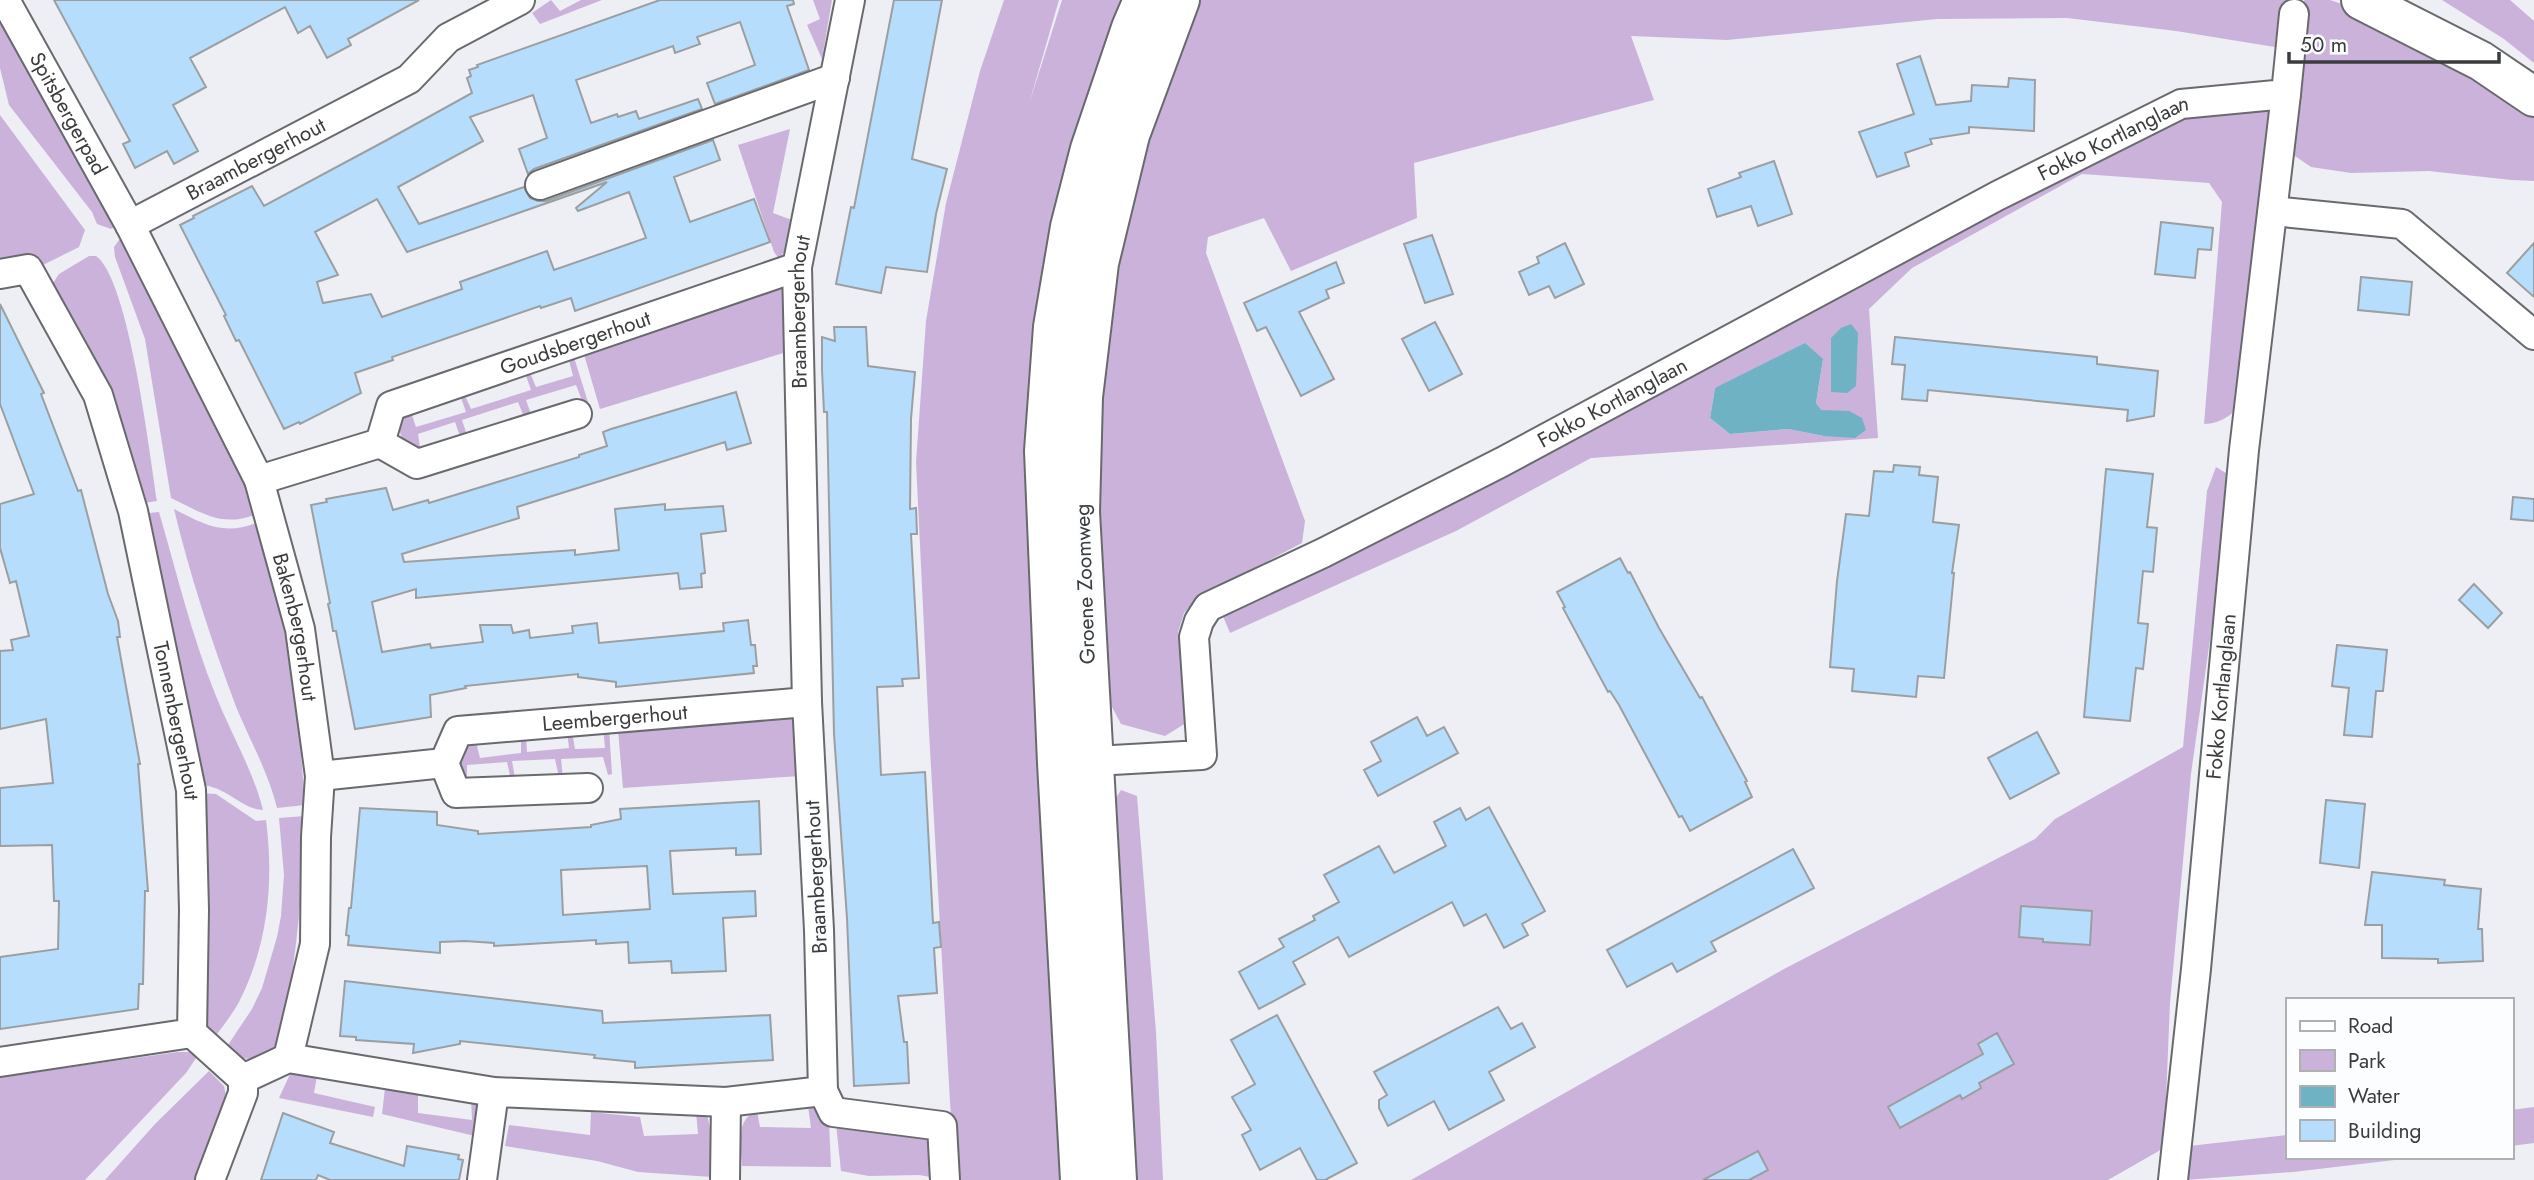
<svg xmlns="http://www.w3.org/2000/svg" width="2534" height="1180" viewBox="0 0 2534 1180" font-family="Jost,sans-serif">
	<rect width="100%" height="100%" fill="#edeff4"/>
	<path fill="#cbb2db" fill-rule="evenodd" d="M551 0 560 11 581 0H602L540 24 532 13Z
		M813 0H832L822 59 807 25 820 19Z
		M1004 0H1059L1029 104 1062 0H1132L1111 52 1070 1180H956L950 1102 929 732 916 462 926 321 946 203 980 71Z
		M1191 0H2287L2281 48 2176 31 2067 18 1937 19 1727 40 1631 36 1654 100 1414 163 1417 218 1291 271 1264 218 1208 237 1206 253 1305 521 1302 543 1197 598 1184 613 1178 632 1186 723 1165 736 1121 724 1103 690 1091 518 1100 384 1121 214Z
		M2304 0H2330L2377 16 2534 108V181L2511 180 2429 171 2351 173 2311 167 2289 152Z
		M2442 0H2510L2534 21V63L2504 39Z
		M0 9 118 225 111 229 97 224 92 212 9 105 0 68Z
		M2270 106 2245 397C2237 412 2222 424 2204 424L2222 202 2209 183 2082 174 1912 268 1869 309 1878 438 1591 458 1456 531 1230 633 1220 609 2182 115ZM1823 359 1816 403 1821 411H1849L1824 436 1788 429 1730 434 1710 418 1715 388Z
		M0 115 85 230 79 247 43 265 18 258 0 261Z
		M790 129 773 213 792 220 787 248 779 259 774 252 738 145Z
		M125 239 223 426 257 514C221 528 203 513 171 498L145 339 115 257 114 247 119 240Z
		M89 256H96C129 279 150 456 157 501L144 503 87 351 53 283 59 274Z
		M783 283 790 351 600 409 583 351Z
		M572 351 588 402 583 403 576 385 526 400 532 417H524L518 402 462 420 468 438 461 439 455 422 418 434 421 453 402 441 398 422 411 412 416 427 466 412 459 392 463 391 471 409 531 390 524 370 528 368 536 387 573 376 567 353Z
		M2216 467 2226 473 2232 484 2191 774 2170 1003 2164 1148 2108 1180H1411L1784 969 2035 839 2055 819 2183 747 2207 491Z
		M174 509C205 525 224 536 259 522L285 628 296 687 305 805 277 808C268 771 249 739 235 704 211 639 190 576 174 509Z
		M159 512C177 574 192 637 216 696 231 734 253 770 263 810 241 809 228 787 201 785L149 513Z
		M798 713 800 776 623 788 618 730Z
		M603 726 609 728 612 774 608 775 603 757 561 759 563 778 559 777 555 759 512 761 515 778 511 780 507 762 467 765V781H462L460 748 476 742 480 758 521 753V737H526L527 752 569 748 567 730 572 731 575 749 605 748Z
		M1121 790 1137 796 1156 1032 1163 1180H1126L1112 804Z
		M200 793 216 794 256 821 266 820C274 882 268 944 240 1000 233 1014 221 1028 212 1041L205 1036Z
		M305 816C303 895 295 969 280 1046L261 1060 240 1058 224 1051 252 1009 262 988 277 937 281 916 284 875 279 818Z
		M178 1052H191L196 1058 186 1073 85 1180H0V1077Z
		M209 1071 224 1086 227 1102 197 1180H105L155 1124Z
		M291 1072 317 1076 314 1093 375 1107 373 1117 279 1098Z
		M385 1088 418 1093V1113L472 1120 471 1098C486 1107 480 1122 479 1137L382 1114Z
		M808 1106 815 1107 829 1122 831 1167 742 1166C741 1146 735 1119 757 1111L760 1127 811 1128Z
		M2534 1107V1143L2511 1146V1110Z
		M696 1111 707 1114 710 1128 712 1177 638 1172 597 1161 505 1146 509 1125 590 1135 591 1112 640 1117 644 1136 698 1134Z
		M836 1124 923 1134 937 1152 936 1178 919 1175 869 1176 841 1171Z
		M2287 1135V1157H2420L2293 1172 2185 1180 2189 1146Z"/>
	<path fill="#6eb2c4" d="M1851 324 1858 333 1856 386 1847 393 1831 392V338L1841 328Z
		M1805 343 1823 359 1816 403 1821 410 1849 411 1862 418 1866 430 1855 438 1824 436 1788 429 1730 434 1710 418 1715 388Z"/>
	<path fill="#b6defc" stroke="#9b9fa2" stroke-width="2" fill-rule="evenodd" d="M54 0H419L348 39 351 45 327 58 310 26 298 33 285 7 190 58 206 87 173 105 198 151 174 164 167 151 135 168 123 144 130 141Z
		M660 0H793L794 4 787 6 809 70 715 104 707 83 755 65 740 22 697 37 700 44 675 53 673 46 576 80 591 123 617 114 618 117 636 111 639 119 698 99 702 109 534 169 528 174 519 149 547 138 533 95 470 117 483 141 398 187 419 224 524 187 530 198 538 201H546L713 140 720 160 674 177 690 222 754 199 770 242 575 311 571 298 541 308 540 306 392 357 393 360 355 373 361 393 300 424 299 422 284 429 239 340 236 341 224 316 226 315 180 225 194 218 193 216 252 186 264 206 387 140 472 93 467 78 471 76 469 70 478 67 477 65ZM607 182 576 208 578 211 629 192 646 238 554 270 547 251 460 282 462 289 382 317 371 294 323 303 317 282 338 275 315 232 377 199 407 252Z
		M894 0H942L912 159 947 169 936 214 927 272 886 267 881 293 836 284 851 207 854 208Z
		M1920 56 1936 105 1971 101 1972 85 2008 87 2009 78 2035 80 2034 131 1969 127V133L1930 139 1932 144 1905 153 1909 166 1877 177 1859 132 1914 114 1897 64Z
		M1774 161 1792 214 1758 226 1751 206 1717 217 1708 189 1741 177 1739 173Z
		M2161 222 2213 228 2211 250 2198 249 2195 278 2155 274Z
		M1432 235 1453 294 1425 303 1404 244Z
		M1565 243 1584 284 1555 298 1549 286 1529 295 1519 272 1539 263 1537 257Z
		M2534 243V297L2507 273Z
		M1336 262 1344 283 1326 290 1329 298 1299 312 1334 379 1301 396 1266 327 1257 331 1244 303Z
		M2361 277 2412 282 2409 315 2358 310Z
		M0 304 44 393 41 394 78 491 81 490 108 594 118 621 120 637H117L140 764H138L148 891H145L143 984H139L138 1009 0 1029V957L58 949 59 901H54L52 845 0 846V788L53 783 46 719 0 729V651L13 650 11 640 29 636 16 581 10 583 0 548V504L34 494 0 404Z
		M1435 322 1462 374 1429 391 1402 339Z
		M834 327H866L868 366 915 372 911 419 910 509 916 508 917 534H911L919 678 902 679 903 686 877 687 881 775 925 772 933 923 939 922 941 947 934 948 937 993 898 996 904 1042H907L909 1083 854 1086 847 918 834 734 827 412H824L822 370V337L835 341Z
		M1895 337 2097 357V364L2158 371 2154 416 2127 421 2128 410 1928 390 1927 401 1902 399 1905 365 1892 364Z
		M736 392 751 443 727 450 725 442 517 507 519 518 402 554 404 562 575 550V555L619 550 615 509 665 504V510L723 506 726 531 701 534 705 573 701 574 702 587 680 589 678 573 416 598V589L372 602 382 652 430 644 431 648 483 642 480 625H511L513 633 529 630 530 638 573 633 572 626 597 623 599 643 724 631 723 623 748 620 751 645H755L757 666H753L754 673 616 687V682L578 677V674L465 686 466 688 430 695 431 717 355 729 336 631H333L331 618 328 604 330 603 311 505 327 502 326 499 386 488 393 510 428 500 429 503 579 457V455L607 446 603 432 611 429Z
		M1894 465 1920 467 1919 475 1938 477 1933 522 1959 525 1952 573H1954L1944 678 1918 676 1916 697 1852 691 1854 669 1830 667 1837 581 1846 514 1869 516 1874 471 1893 472Z
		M2106 469 2153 474 2147 527 2157 528 2153 572 2143 571 2138 623 2148 624 2143 669 2136 668 2130 721 2084 717Z
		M2513 497 2534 499V521L2511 519Z
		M1620 558 1628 573 1630 572 1659 628 1700 698 1702 697 1747 781 1745 782 1752 797 1690 831 1682 816 1679 817 1619 705 1610 691 1608 692 1563 608 1565 607 1557 592Z
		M2474 584 2502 613 2488 628 2459 600Z
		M2337 645 2387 650 2383 691H2376L2372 737 2344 735 2349 688 2332 686Z
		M1417 717 1427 736 1444 727 1458 753 1378 796 1364 770 1381 761 1371 742Z
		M2037 732 2059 773 2010 799 1988 758Z
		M2326 800 2365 804 2359 868 2320 863Z
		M759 801 761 854 736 855V848L670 851 673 894 755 891 756 916 723 918 726 971 672 973 671 961 629 963 628 942 596 944V940L494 946V943L465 941 440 942V953L348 945 349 936 346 935 349 908H351L360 808 437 812V825L478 831V834L591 827V825L621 819 620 809ZM647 866 650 909 563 915 561 870Z
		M1489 807 1545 911 1522 924 1528 935 1504 948 1486 914 1464 926 1452 902 1349 957 1338 937 1293 962 1305 984 1259 1009 1239 972 1284 947 1279 939 1315 920 1313 916 1339 902 1324 875 1379 846 1394 873 1446 846 1434 822 1460 808 1466 820Z
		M1793 849 1814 888 1711 942 1716 951 1677 972 1672 963 1627 987 1607 950Z
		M2372 872 2445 880 2444 885 2481 889 2478 929H2482L2483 961 2438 963V959L2382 958V925H2365Z
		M2021 906 2092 911 2090 945 2043 942V939L2019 937Z
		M345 981 602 1011 603 1023 770 1015 773 1060 635 1068V1062L594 1058 595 1055 460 1041V1044L413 1053 414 1044 356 1040V1037L340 1036Z
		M1498 1007 1511 1029 1522 1023 1535 1047 1489 1072 1504 1100 1449 1130 1434 1101 1388 1126 1379 1108V1100L1387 1095 1374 1072Z
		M1277 1015 1357 1163 1325 1180H1317L1300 1148 1260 1170 1242 1135 1251 1130 1232 1097 1255 1084 1231 1040Z
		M1997 1033 2014 1064 1979 1083 1981 1088 1962 1099 1960 1095 1900 1128 1888 1107 1983 1054 1978 1044Z
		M283 1113 334 1132 330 1143 404 1166 407 1146 459 1155 458 1159 463 1160 459 1180H330L318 1175 316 1180H261Z
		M1758 1151 1768 1170 1749 1180H1703Z"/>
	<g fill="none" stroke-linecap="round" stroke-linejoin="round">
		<g stroke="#686a6e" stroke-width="32">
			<g id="street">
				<path id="s1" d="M5 0 130 225 259 480 300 629 320 776 316 837 315 944 288 1058"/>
				<path d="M540 185 835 78"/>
				<path d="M2273 211 2402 224 2534 335"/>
				<path id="s2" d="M130 225 409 79 448 38 520 0"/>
				<path id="s3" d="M0 274 28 269 98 395 133 511 191 790 194 910 192 1033 0 1062"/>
				<path d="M380 443 417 464 577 414"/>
				<path id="s4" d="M259 480 380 443 391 406 797 267"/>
				<path id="s5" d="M1077 762 1202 755 1194 637 1199 621 1208 607 1323 553 1502 462 1997 196 2181 104 2286 94 2294 14"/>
				<path d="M444 763 456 793 588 788"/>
				<path id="s6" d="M320 776 444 763 458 731 807 702"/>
				<path d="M192 1033 243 1079V1093L210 1180"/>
				<path id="s7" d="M243 1079 288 1058 494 1092 726 1102 823 1091 819 930 807 702 797 267 850 0"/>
				<path d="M823 1091 833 1112 942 1126 945 1180"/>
				<path d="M482 1180 494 1092"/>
				<path d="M725 1180 726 1102"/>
				<path id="s8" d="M2173 1180 2196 969 2244 450 2286 94"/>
			</g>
		</g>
		<g stroke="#686a6e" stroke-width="42">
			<path id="secondary" d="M2361 0 2481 61 2534 97
				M1080 1180 1057 763 1044 451 1053 327 1070 227 1090 149 1131 28 1143 0
				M1117 1180 1080 512 1083 397 1099 263 1130 135 1180 0"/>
		</g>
		<use href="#street" stroke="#fff" stroke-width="28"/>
		<use href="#secondary" stroke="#fff" stroke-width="38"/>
	</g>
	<g text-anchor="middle" stroke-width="6" stroke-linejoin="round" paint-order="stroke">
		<g font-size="21" fill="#3b3c3e" stroke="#fcfdff">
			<text dy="7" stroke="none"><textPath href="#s1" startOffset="130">Spitsbergerpad</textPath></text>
			<text dy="7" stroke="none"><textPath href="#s5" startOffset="1297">Fokko Kortlanglaan</textPath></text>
			<text dy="7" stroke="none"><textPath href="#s2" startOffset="142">Braambergerhout</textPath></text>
			<text dy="7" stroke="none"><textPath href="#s7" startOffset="1368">Braambergerhout</textPath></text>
			<text dy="7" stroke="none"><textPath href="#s4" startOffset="360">Goudsbergerhout</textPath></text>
			<text dy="7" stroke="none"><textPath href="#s5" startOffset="730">Fokko Kortlanglaan</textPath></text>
			<text transform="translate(1085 584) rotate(-92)" y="7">Groene Zoomweg</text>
			<text dy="7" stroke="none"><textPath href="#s1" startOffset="695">Bakenbergerhout</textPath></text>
			<text dy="7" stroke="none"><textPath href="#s8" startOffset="486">Fokko Kortlanglaan</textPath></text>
			<text dy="7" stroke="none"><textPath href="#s6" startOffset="317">Leembergerhout</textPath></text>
			<text dy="7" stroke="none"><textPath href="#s3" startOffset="508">Tonnenbergerhout</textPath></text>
			<text transform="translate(816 877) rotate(-93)" y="7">Braambergerhout</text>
		</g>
	</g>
	<rect x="2286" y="998" width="228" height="161" fill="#fcfdff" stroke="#afb0b2" stroke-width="2"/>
	<rect x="2300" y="1021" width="35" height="10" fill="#ffffff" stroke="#afb0b2" stroke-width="2"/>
	<text x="2348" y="1033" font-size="21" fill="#3b3c3e">Road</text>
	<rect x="2300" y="1050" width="35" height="21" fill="#cbb2db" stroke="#afb0b2" stroke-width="2"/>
	<text x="2348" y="1068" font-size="21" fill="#3b3c3e">Park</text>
	<rect x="2300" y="1086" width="35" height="21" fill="#6eb2c4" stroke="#afb0b2" stroke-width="2"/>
	<text x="2348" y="1103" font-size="21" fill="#3b3c3e">Water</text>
	<rect x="2300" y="1120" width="35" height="21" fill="#b6defc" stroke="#afb0b2" stroke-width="2"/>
	<text x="2348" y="1138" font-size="21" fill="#3b3c3e">Building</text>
	<path d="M2289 52v10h210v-10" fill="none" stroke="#3b3c3e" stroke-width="3.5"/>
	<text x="2300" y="52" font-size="21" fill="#3b3c3e" stroke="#fcfdff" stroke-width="5" paint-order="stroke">50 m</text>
</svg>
